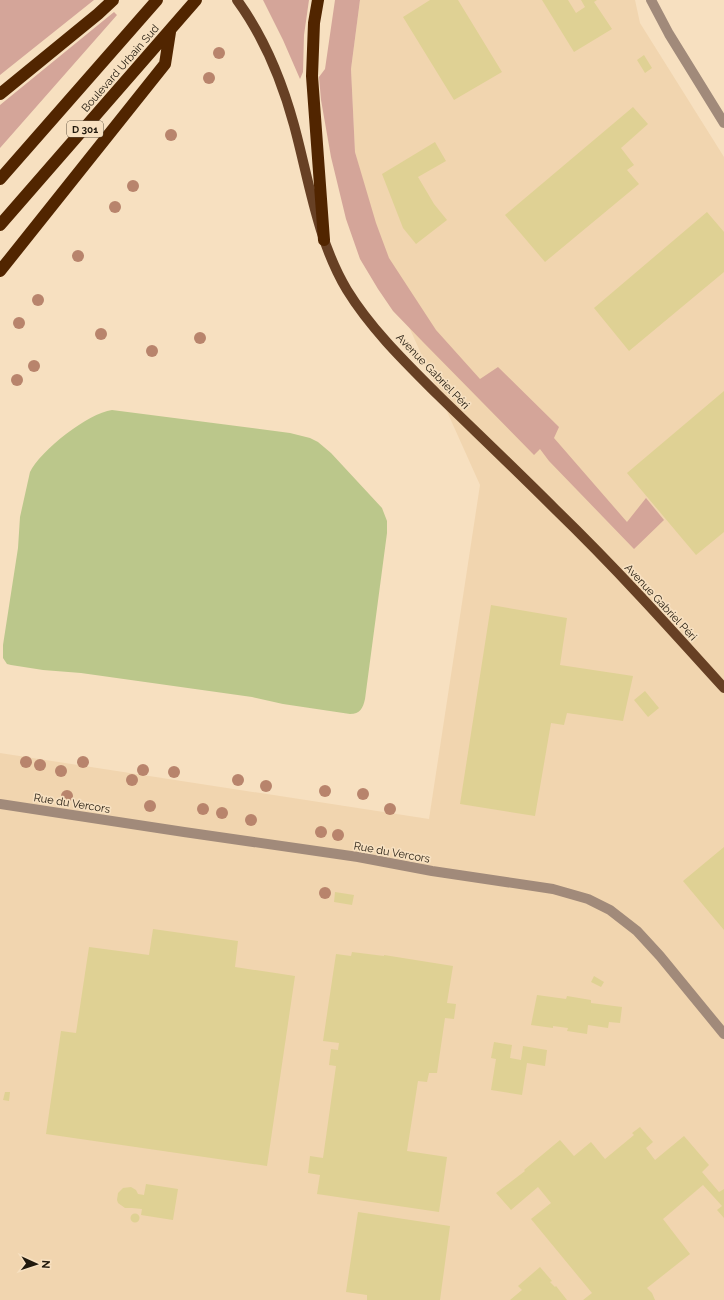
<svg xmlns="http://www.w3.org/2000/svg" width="724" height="1300" viewBox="0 0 724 1300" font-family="Raleway,sans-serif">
	<rect width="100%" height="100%" fill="#f7e0c0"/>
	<path fill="#f1d5af" d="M360 0H635L640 23 724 157V1300H0V753L429 819 480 485 392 289 355 152 351 69Z"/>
	<path fill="#d4a599" d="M0 0H94L0 75Z
		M263 0H309L304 35 303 72 300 79 283 40Z
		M335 0H360L351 69 355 152 376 223 389 258 436 330 480 379 498 367 559 427 554 438 627 522 646 498 664 520 634 549 549 461 540 449 534 455 423 342 393 311 378 289 360 259 346 219 331 157 321 100 319 77 325 69Z
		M114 12 117 15 0 148V105Z"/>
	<path fill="#bbc78b" d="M112 410 290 433 310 438 318 442 331 453 382 508 387 521V533L365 699C363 708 360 714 350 714L283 704 252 697 81 673 43 670 11 665 7 664 3 658V645L18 548 20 517 30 472C40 451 88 413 112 410Z"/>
	<path fill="#dfd194" d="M430 0H458L502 72 454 100 403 17Z
		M542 0H568L576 13 585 7 581 0H597L594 2 612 29 574 52Z
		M644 55 652 68 645 73 637 60Z
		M633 107 648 124 621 148 634 165 627 170 639 184 545 262 505 215Z
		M435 142 446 161 418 177 434 204 447 220 416 244 403 228 382 174Z
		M707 212 724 232V272L629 351 594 308Z
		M724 391V532L696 555 627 473Z
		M491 605 567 618 560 665 633 676 623 721 567 713 564 725 551 723 535 816 460 804Z
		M645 691 659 708 648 717 634 700Z
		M724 847V930L683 881Z
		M335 892 354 895 352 905 334 902Z
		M153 929 238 941 235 967 295 976 267 1166 46 1134 61 1031 76 1033 89 947 149 955Z
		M352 952 384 956V955L453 966 447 1003 456 1004 454 1019 445 1018 437 1073H429L427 1082 418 1081 407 1151 447 1157 439 1212 317 1194 320 1175 308 1173 310 1156 323 1158 336 1066 329 1065 331 1049 338 1050 339 1043 323 1041 336 954 351 956Z
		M594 976 604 982 601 987 591 982Z
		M537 995 566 999 567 996 591 1000V1003L622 1007 620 1023 609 1022 608 1028 588 1025 587 1034 567 1031 568 1028 553 1026V1028L531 1025Z
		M494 1042 512 1045 510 1058 521 1060 523 1046 547 1050 545 1066 527 1063 522 1095 491 1090 496 1059 491 1058Z
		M5 1092H10L9 1101 3 1100Z
		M640 1127 653 1142 646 1148 655 1160 684 1136 709 1165 702 1172 719 1192 724 1189V1218L717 1210 722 1206 703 1185 663 1219 690 1254 647 1288 652 1293 655 1300H583L592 1293 531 1219 551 1203 538 1187 511 1210 496 1193 525 1171 524 1170 560 1140 574 1156 591 1142 605 1159 634 1135 632 1133Z
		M146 1184 178 1189 173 1220 141 1215 142 1209 132 1208H125L118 1203 117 1200 118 1193 123 1188 131 1187 136 1190 138 1194 144 1195Z
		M358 1212 450 1226 440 1300H367V1295L346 1292Z
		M130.5 1218a4.5 4.5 0 1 1 9 0a4.5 4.5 0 1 1-9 0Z
		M540 1267 552 1281 550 1282 555 1287 556 1286 567 1300H510L522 1290 518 1286Z"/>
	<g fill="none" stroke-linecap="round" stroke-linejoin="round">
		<path stroke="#a18a7a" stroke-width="10" d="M651 0 669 34 724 123
			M0 804 184 832 358 857 432 871 553 889 588 899 610 910 637 931 660 956 724 1034"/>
		<path stroke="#674024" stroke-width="10" d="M237 0C264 37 282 81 294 125 309 180 317 240 347 290 371 329 405 362 437 394 476 432 516 470 555 509 614 566 669 627 724 688"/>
		<path stroke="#512500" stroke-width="12" d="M318 0 314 23 312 76 324 240
			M0 94 98 14 113 0
			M0 179 157 0
			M0 225 196 0
			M0 271 165 64 170 32"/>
	</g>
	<g fill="#b8846c">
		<circle cx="219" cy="53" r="6"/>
		<circle cx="209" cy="78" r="6"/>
		<circle cx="171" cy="135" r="6"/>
		<circle cx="133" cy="186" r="6"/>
		<circle cx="115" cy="207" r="6"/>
		<circle cx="78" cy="256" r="6"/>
		<circle cx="38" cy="300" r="6"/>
		<circle cx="19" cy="323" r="6"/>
		<circle cx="101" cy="334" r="6"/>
		<circle cx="200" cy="338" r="6"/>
		<circle cx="152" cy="351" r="6"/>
		<circle cx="34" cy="366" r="6"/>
		<circle cx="17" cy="380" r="6"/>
		<circle cx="26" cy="762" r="6"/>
		<circle cx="83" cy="762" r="6"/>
		<circle cx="40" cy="765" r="6"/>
		<circle cx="143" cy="770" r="6"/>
		<circle cx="61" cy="771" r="6"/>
		<circle cx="174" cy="772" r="6"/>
		<circle cx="132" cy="780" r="6"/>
		<circle cx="238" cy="780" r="6"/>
		<circle cx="266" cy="786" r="6"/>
		<circle cx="325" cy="791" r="6"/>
		<circle cx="363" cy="794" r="6"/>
		<circle cx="67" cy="796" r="6"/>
		<circle cx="150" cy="806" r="6"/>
		<circle cx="203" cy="809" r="6"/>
		<circle cx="390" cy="809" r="6"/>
		<circle cx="222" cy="813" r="6"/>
		<circle cx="251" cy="820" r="6"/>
		<circle cx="321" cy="832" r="6"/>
		<circle cx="338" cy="835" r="6"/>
		<circle cx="325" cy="893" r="6"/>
	</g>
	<g text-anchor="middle" stroke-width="3.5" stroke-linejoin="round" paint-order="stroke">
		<rect fill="#f7e0c0" stroke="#615543" stroke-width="1" x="67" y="121" width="36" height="16" rx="3"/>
		<g font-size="10" font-weight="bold" fill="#21190d">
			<text x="85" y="133">D 301</text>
		</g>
		<g font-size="11" fill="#21190d" stroke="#f7e0c0">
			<text transform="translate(120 68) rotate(-49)" y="4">Boulevard Urbain Sud</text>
			<text transform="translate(433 371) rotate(46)" y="4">Avenue Gabriel Péri</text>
			<text transform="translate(661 602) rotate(47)" y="4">Avenue Gabriel Péri</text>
			<text transform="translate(72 803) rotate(9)" y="4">Rue du Vercors</text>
			<text transform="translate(392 852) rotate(10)" y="4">Rue du Vercors</text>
		</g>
	</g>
	<g transform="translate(36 1264) rotate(93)" stroke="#f7e0c0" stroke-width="3" paint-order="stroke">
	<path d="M0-3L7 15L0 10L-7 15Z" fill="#21190d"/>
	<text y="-6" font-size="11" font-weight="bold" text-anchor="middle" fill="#21190d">N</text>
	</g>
</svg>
